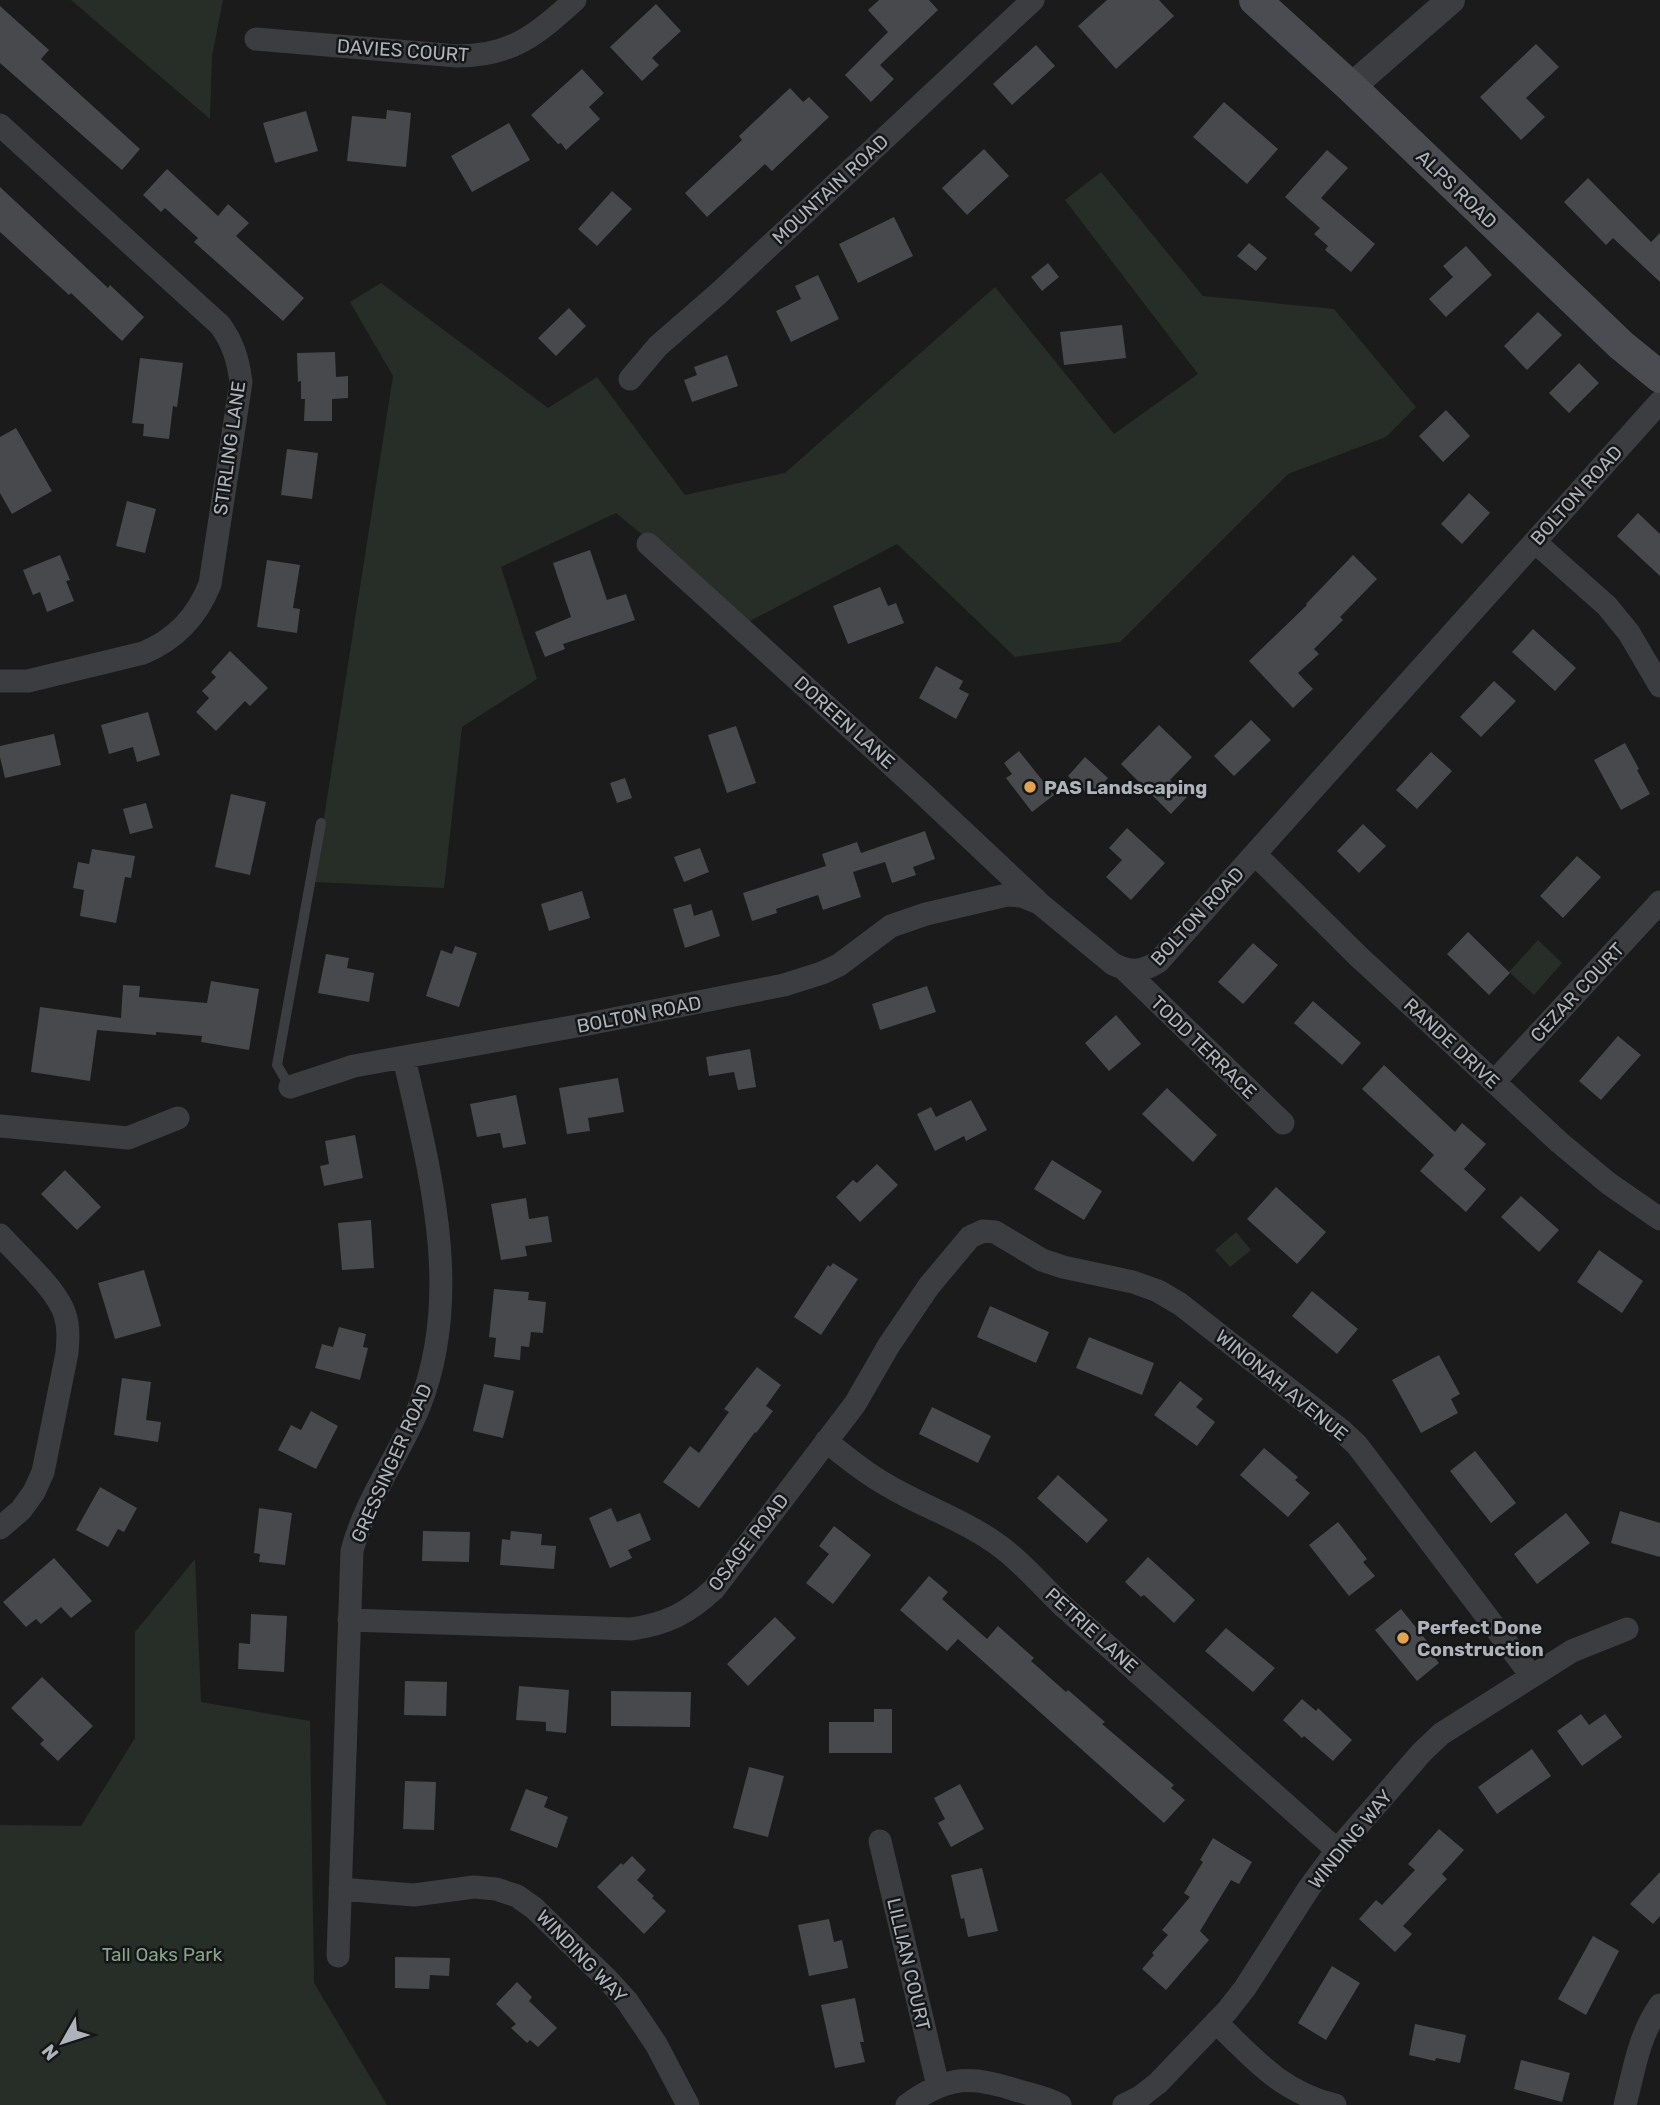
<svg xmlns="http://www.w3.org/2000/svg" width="1660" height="2105" viewBox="0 0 1660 2105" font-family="Rubik,sans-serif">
	<rect width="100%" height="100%" fill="#1b1b1c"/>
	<path fill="#272e27" d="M71 0H223L212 56 210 119Z
		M1101 172 1203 296 1334 309 1416 407 1386 437 1288 474 1120 642 1015 657 897 544 748 622 616 513 501 567 537 679 462 727 444 888 314 882 393 376 350 302 381 283 548 408 597 377 685 495 785 473 995 287 1114 434 1198 374 1065 200Z
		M1538 940 1562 963 1534 995 1509 972Z
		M1236 1232 1251 1250 1230 1267 1215 1250Z
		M195 1559 201 1702 310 1721 314 1983 387 2105H0V1825L81 1826 135 1738V1632Z"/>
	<path fill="#48494c" d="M879 0H929L938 10 880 65 894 79 871 102 845 75 888 32 868 10Z
		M1107 0H1159L1174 16 1116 69 1078 26Z
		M656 4 681 31 652 58 659 65 642 81 610 47Z
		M0 6 49 50 41 59 140 149 122 170 0 63Z
		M1536 44 1559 67 1526 98 1545 117 1521 140 1480 97Z
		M1036 45 1055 66 1012 105 993 84Z
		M582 69 604 93 589 107 600 119 566 150 561 143 558 144 531 115Z
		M790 88 803 102 809 97 829 117 772 171 765 164 707 217 685 193 742 140 739 136Z
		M1224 102 1278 149 1247 184 1193 137Z
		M387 110 411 113 406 167 347 161 352 116 386 119Z
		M306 111 318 151 275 163 263 123Z
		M509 123 530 160 472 192 451 156Z
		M984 149 1009 176 967 215 942 188Z
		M1327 150 1348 168 1321 198 1375 244 1351 272 1325 250 1328 246 1314 234 1320 228 1285 197Z
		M167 169 218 216 228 204 249 223 236 236 304 298 283 321 194 242 198 238 165 208 161 212 143 195Z
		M1588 178 1651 242 1660 233V282L1613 238 1606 245 1564 202Z
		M0 187 108 288 110 285 144 317 122 341 71 293 69 295 0 232Z
		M612 191 632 209 597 246 578 229Z
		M894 217 913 256 858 283 839 244Z
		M1249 243 1267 258 1256 271 1237 256Z
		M1466 246 1492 275 1446 317 1429 299 1453 277 1443 266Z
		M1048 263 1059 277 1042 291 1031 277Z
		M818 275 839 319 791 342 776 311 801 299 795 286Z
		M569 308 586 326 556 356 538 338Z
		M1538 312 1562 335 1527 370 1504 346Z
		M1122 325 1126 358 1064 365 1060 332Z
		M335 352 336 377 348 376V398L332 399V421H304L305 399H301V381L298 382 297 353Z
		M727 355 738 386 692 402 684 380 697 375 694 367Z
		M140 358 183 363 177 407 173 406 169 439 143 436 144 424 132 423Z
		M1579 363 1599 383 1569 413 1549 393Z
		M1446 410 1470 436 1443 462 1419 436Z
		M16 428 52 491 12 514 0 493V437Z
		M287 449 318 453 312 499 281 495Z
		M1469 493 1490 513 1462 544 1441 524Z
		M127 501 156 509 145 553 116 546Z
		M1638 513 1660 534V576L1617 536Z
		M590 550 607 600 626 594 635 620 563 644 565 649 545 657 535 632 571 617 553 563Z
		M60 555 70 580 66 581 74 601 47 612 40 592 33 595 23 570Z
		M1353 555 1377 579 1340 617 1343 620 1314 649 1319 654 1298 673 1313 689 1293 708 1249 661 1307 605 1306 604Z
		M267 560 300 565 293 608 300 609 297 633 257 627Z
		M880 587 888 606 896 603 904 623 848 644 833 606Z
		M1533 629 1576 668 1555 691 1512 652Z
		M230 651 268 688 250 706 245 701 216 731 196 712 209 698 202 691 216 677 211 672Z
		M936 666 963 681 959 689 969 694 956 719 919 698Z
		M1494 681 1516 701 1481 737 1460 717Z
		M148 712 160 755 137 762 133 747 109 754 101 725Z
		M1251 720 1271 740 1234 776 1214 756Z
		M1159 725 1192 757 1170 780 1187 797 1171 814 1121 764Z
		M736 726 756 783 727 793 708 735Z
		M54 734 61 765 5 778 0 757V746Z
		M1625 743 1639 769 1637 770 1650 794 1621 810 1594 760Z
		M1019 751 1054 795 1032 812 1006 778 1012 774 1004 763Z
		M1431 752 1452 771 1417 809 1396 790Z
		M1085 757 1108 778 1091 797 1068 776Z
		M625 778 632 798 617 803 610 783Z
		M231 794 266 802 250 875 215 867Z
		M146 803 153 828 130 834 123 809Z
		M1363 824 1386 846 1359 873 1337 851Z
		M1127 828 1165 863 1131 900 1106 877 1122 860 1109 848Z
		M925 831 935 859 913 867 916 875 892 883 885 862 853 872 861 897 823 910 818 895 776 909 777 913 752 921 743 893 826 866 822 854 857 842 861 853Z
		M700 848 709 872 684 882 674 857Z
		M92 849 135 856 131 878 125 877 116 923 80 916 84 890 73 888 78 862 89 864Z
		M1577 856 1601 877 1563 918 1540 896Z
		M582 891 590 918 549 931 541 904Z
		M691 904 694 916 712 910 720 936 685 948 673 909Z
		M1468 932 1510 973 1489 995 1447 954Z
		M1253 943 1278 965 1243 1004 1218 982Z
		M455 946 477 953 459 1007 426 996 441 950 452 954Z
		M326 954 349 958 347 968 374 973 369 1002 318 993Z
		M211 981 259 989 249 1050 201 1042 202 1036 156 1032V1035L144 1034 97 1030 90 1081 31 1072 40 1007 121 1018 123 985 140 986 139 997 207 1003Z
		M927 986 936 1012 880 1030 872 1004Z
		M1313 1001 1361 1043 1342 1065 1294 1023Z
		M1116 1015 1141 1044 1109 1071 1085 1043Z
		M1618 1036 1641 1055 1601 1100 1579 1081Z
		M750 1049 756 1087 738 1090 734 1072 709 1076 706 1057Z
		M1384 1065 1455 1132 1462 1123 1486 1144 1464 1169 1486 1189 1466 1212 1420 1171 1434 1155 1362 1089Z
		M618 1078 624 1112 588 1118 590 1131 567 1134 559 1088Z
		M1167 1088 1217 1135 1193 1162 1142 1114Z
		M516 1095 526 1144 503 1148 500 1133 477 1137 470 1104Z
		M971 1100 987 1130 966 1141 964 1136 935 1151 917 1114 931 1107 936 1117Z
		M355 1135 363 1178 324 1186 320 1166 329 1164 325 1141Z
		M1052 1160 1102 1191 1084 1220 1034 1189Z
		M877 1164 898 1185 860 1222 836 1197 853 1180 857 1183Z
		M65 1170 101 1207 77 1230 41 1194Z
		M1276 1187 1326 1232 1297 1264 1247 1219Z
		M1521 1196 1559 1230 1539 1252 1501 1217Z
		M526 1198 529 1219 548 1216 552 1242 525 1246 527 1256 501 1260 491 1204Z
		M371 1220 374 1268 342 1270 338 1223Z
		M1599 1250 1643 1281 1622 1313 1577 1282Z
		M833 1263 858 1279 821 1335 794 1317 828 1265 830 1267Z
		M144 1270 161 1326 115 1339 98 1283Z
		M494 1289 529 1292 528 1300 546 1302 543 1333 531 1332 529 1347 521 1346 520 1360 494 1357 496 1338 489 1337Z
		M1312 1291 1358 1329 1337 1354 1292 1316Z
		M990 1306 1049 1332 1036 1363 977 1337Z
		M339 1327 366 1334 363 1347 368 1348 360 1380 315 1368 322 1344 333 1347Z
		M1089 1337 1154 1363 1142 1395 1076 1368Z
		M1439 1355 1460 1394 1451 1399 1458 1413 1421 1433 1392 1380Z
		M757 1367 781 1385 766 1406 773 1411 756 1433 755 1432 699 1508 663 1482 690 1446 699 1453 729 1412 724 1409Z
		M122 1378 151 1382 146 1420 161 1422 158 1442 114 1435Z
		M1180 1381 1203 1399 1196 1407 1215 1422 1197 1446 1154 1415Z
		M484 1384 514 1391 503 1438 473 1431Z
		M932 1407 991 1436 978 1463 919 1434Z
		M311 1411 338 1426 316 1469 278 1450 291 1425 301 1430Z
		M1264 1448 1298 1477 1295 1480 1310 1493 1288 1517 1240 1475Z
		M1475 1451 1516 1503 1491 1523 1450 1471Z
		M1058 1475 1108 1520 1087 1543 1037 1498Z
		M100 1487 137 1508 124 1532 118 1529 108 1547 76 1530Z
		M259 1508 292 1513 285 1565 259 1562 260 1554 254 1553Z
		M611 1508 617 1522 640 1513 651 1540 628 1550 632 1558 610 1568 589 1518Z
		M1620 1511 1660 1523V1557L1611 1543Z
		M1566 1513 1590 1543 1537 1584 1514 1554Z
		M1338 1522 1367 1559 1363 1562 1375 1576 1349 1596 1309 1545Z
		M834 1526 871 1555 833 1604 806 1583 829 1554 819 1546Z
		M423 1531 470 1532 469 1562 422 1561Z
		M511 1531 542 1534 541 1545 556 1546 554 1569 500 1565 502 1539 510 1540Z
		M1148 1557 1195 1600 1174 1623 1144 1595 1141 1597 1125 1582Z
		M54 1558 92 1601 71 1618 61 1607 41 1624 36 1619 26 1627 3 1602Z
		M929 1576 948 1592 942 1599 987 1639 998 1626 1034 1658 1031 1661 1066 1692 1068 1690 1105 1722 1102 1724 1174 1785 1171 1788 1185 1800 1164 1823 958 1639 947 1651 900 1610Z
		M1401 1609 1431 1646 1428 1649 1439 1663 1417 1681 1375 1630Z
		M251 1614 287 1616 284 1672 238 1669 239 1643 250 1644Z
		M775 1617 796 1638 748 1686 727 1664Z
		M1226 1628 1275 1668 1253 1692 1205 1651Z
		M42 1677 93 1726 58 1761 40 1744 44 1740 11 1708Z
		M405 1681 447 1682 446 1716 404 1715Z
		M519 1686 569 1690 566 1733 546 1731V1722L516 1720Z
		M611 1691 691 1692 690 1727 611 1726Z
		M1302 1699 1316 1711 1318 1708 1352 1740 1333 1761 1304 1736 1302 1738 1283 1720Z
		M874 1709H892V1753H829V1722H874Z
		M1581 1714 1589 1725 1605 1714 1622 1737 1582 1766 1557 1731Z
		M1532 1749 1551 1776 1497 1814 1478 1787Z
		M749 1767 784 1776 768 1837 733 1828Z
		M405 1781 436 1782 434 1830 403 1829Z
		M960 1784 984 1829 951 1847 938 1823 945 1819 934 1798Z
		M526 1789 548 1797 544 1807 568 1817 557 1848 510 1830Z
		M1439 1829 1464 1850 1442 1874 1447 1879 1403 1926 1412 1934 1395 1952 1359 1919 1376 1900 1382 1905 1415 1870 1408 1864Z
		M1213 1838 1252 1862 1239 1884 1231 1880 1200 1931 1209 1940 1166 1990 1142 1969 1154 1955 1152 1953 1168 1935 1162 1930 1190 1897 1184 1893 1203 1862 1200 1860Z
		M632 1856 646 1870 637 1880 654 1896 652 1898 666 1911 644 1934 597 1887 621 1863 623 1865Z
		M982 1868 998 1931 968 1937 964 1918 961 1919 951 1875Z
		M1660 1872V1916L1653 1924 1630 1904Z
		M829 1919 834 1942 842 1940 848 1968 809 1976 798 1925Z
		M1593 1936 1619 1951 1586 2015 1558 1999Z
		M395 1957 450 1958 449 1976 430 1975 429 1989 395 1988Z
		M1332 1966 1360 1983 1326 2040 1298 2023Z
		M517 1982 532 1997 529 2001 557 2028 538 2047 530 2040 527 2043 511 2028 516 2024 496 2004Z
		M855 1998 864 2042H860L865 2062 835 2068 821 2005Z
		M1415 2024 1466 2035 1460 2063 1436 2058 1435 2061 1409 2055Z
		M1521 2060 1570 2073 1562 2102 1514 2089Z"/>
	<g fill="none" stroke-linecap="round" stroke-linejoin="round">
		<path stroke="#3c3d41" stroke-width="10" d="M290 1087 277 1065 321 823"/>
		<path stroke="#3c3d41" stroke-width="23" d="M256 39 457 56C512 56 536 35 575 0
			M0 125 220 325C233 343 238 359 241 382L210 584C197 617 176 639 143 653L28 681H0
			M630 379 658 346 719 293 1033 0
			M1535 542 1607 606 1629 633 1660 686
			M648 544 919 790 1037 901
			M1255 854 1358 956 1559 1142 1608 1183 1660 1219
			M1125 970 1283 1123
			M1494 1082 1660 902
			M290 1087 354 1066 588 1024 784 985 822 973 839 965 891 926 926 914 1007 895 1022 896 1039 903 1113 964C1131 973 1142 972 1158 962L1660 402
			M0 1126 128 1138 178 1118
			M0 1235C18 1255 58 1290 65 1315 69 1327 68 1340 67 1353L43 1472 34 1492 21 1510 0 1528
			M826 1441C847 1458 868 1475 892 1488 923 1506 958 1518 988 1538 1017 1556 1040 1584 1064 1607L1337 1850
			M349 1620 631 1629C667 1624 688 1613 714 1589L855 1404 889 1345 929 1286 970 1237 983 1231 995 1232 1042 1260 1063 1267 1133 1282 1158 1291 1180 1304 1341 1430 1357 1445 1531 1675
			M880 1841 938 2086
			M340 1889 414 1895 474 1887 496 1889 517 1896 534 1908 607 1979 627 2001 656 2044 688 2105
			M338 1956 352 1551C365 1500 399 1456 419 1407 464 1294 430 1172 404 1058
			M1216 2022C1254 2059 1281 2092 1335 2105
			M907 2105C948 2075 972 2075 1019 2091 1033 2095 1048 2098 1060 2105
			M1124 2105 1140 2097 1158 2083 1227 2011 1245 1988 1309 1888 1337 1850 1422 1752 1441 1734 1572 1651 1627 1629
			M1625 2105C1634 2070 1639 2035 1660 2005"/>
		<path stroke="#3c3d41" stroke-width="28" d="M1351 87 1451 0"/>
		<path stroke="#4a4c51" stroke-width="32" d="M1255 0 1351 87 1621 345 1660 377"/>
	</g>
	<g fill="#e1a34e" stroke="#151617" stroke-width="2.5">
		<circle cx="1030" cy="787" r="7"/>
		<circle cx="1403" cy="1638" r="7"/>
	</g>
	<g text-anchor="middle" stroke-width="5" stroke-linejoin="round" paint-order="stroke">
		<g font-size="19" fill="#aeb3bb" stroke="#151617">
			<text transform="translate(403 50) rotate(4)" y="7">DAVIES COURT</text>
			<text transform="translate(830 189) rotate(-43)" y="7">MOUNTAIN ROAD</text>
			<text transform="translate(1457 189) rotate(44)" y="7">ALPS ROAD</text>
			<text transform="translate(229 448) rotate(-82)" y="7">STIRLING LANE</text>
			<text transform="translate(1576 495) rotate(-48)" y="7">BOLTON ROAD</text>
			<text transform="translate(845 722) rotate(42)" y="7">DOREEN LANE</text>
			<text transform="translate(1197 916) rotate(-47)" y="7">BOLTON ROAD</text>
			<text transform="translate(1577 992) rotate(-47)" y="7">CEZAR COURT</text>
			<text transform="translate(639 1014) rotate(-11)" y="7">BOLTON ROAD</text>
			<text transform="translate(1452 1043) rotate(43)" y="7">RANDE DRIVE</text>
			<text transform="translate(1204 1047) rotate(44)" y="7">TODD TERRACE</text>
			<text transform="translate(1282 1385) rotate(39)" y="7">WINONAH AVENUE</text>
			<text transform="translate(391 1463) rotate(-66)" y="7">GRESSINGER ROAD</text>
			<text transform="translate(748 1542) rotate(-52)" y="7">OSAGE ROAD</text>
			<text transform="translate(1092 1630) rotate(42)" y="7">PETRIE LANE</text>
			<text transform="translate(1350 1839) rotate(-51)" y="7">WINDING WAY</text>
			<text transform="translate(582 1956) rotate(46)" y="7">WINDING WAY</text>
			<text transform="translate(909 1964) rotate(77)" y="7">LILLIAN COURT</text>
		</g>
		<g font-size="19" font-weight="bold" fill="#aeb3bb" stroke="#151617" text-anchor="start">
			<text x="1044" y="794">PAS Landscaping</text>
			<text x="1417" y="1634">Perfect Done<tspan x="1417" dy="22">Construction</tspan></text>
		</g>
		<g font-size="19" fill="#88a387" stroke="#151617">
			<text x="162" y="1961">Tall Oaks Park</text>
		</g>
	</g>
	<g transform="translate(63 2042) rotate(231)" stroke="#151617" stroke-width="5" paint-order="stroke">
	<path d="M0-5L12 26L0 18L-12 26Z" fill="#aeb3bb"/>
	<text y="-10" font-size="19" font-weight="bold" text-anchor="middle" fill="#aeb3bb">N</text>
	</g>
</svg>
